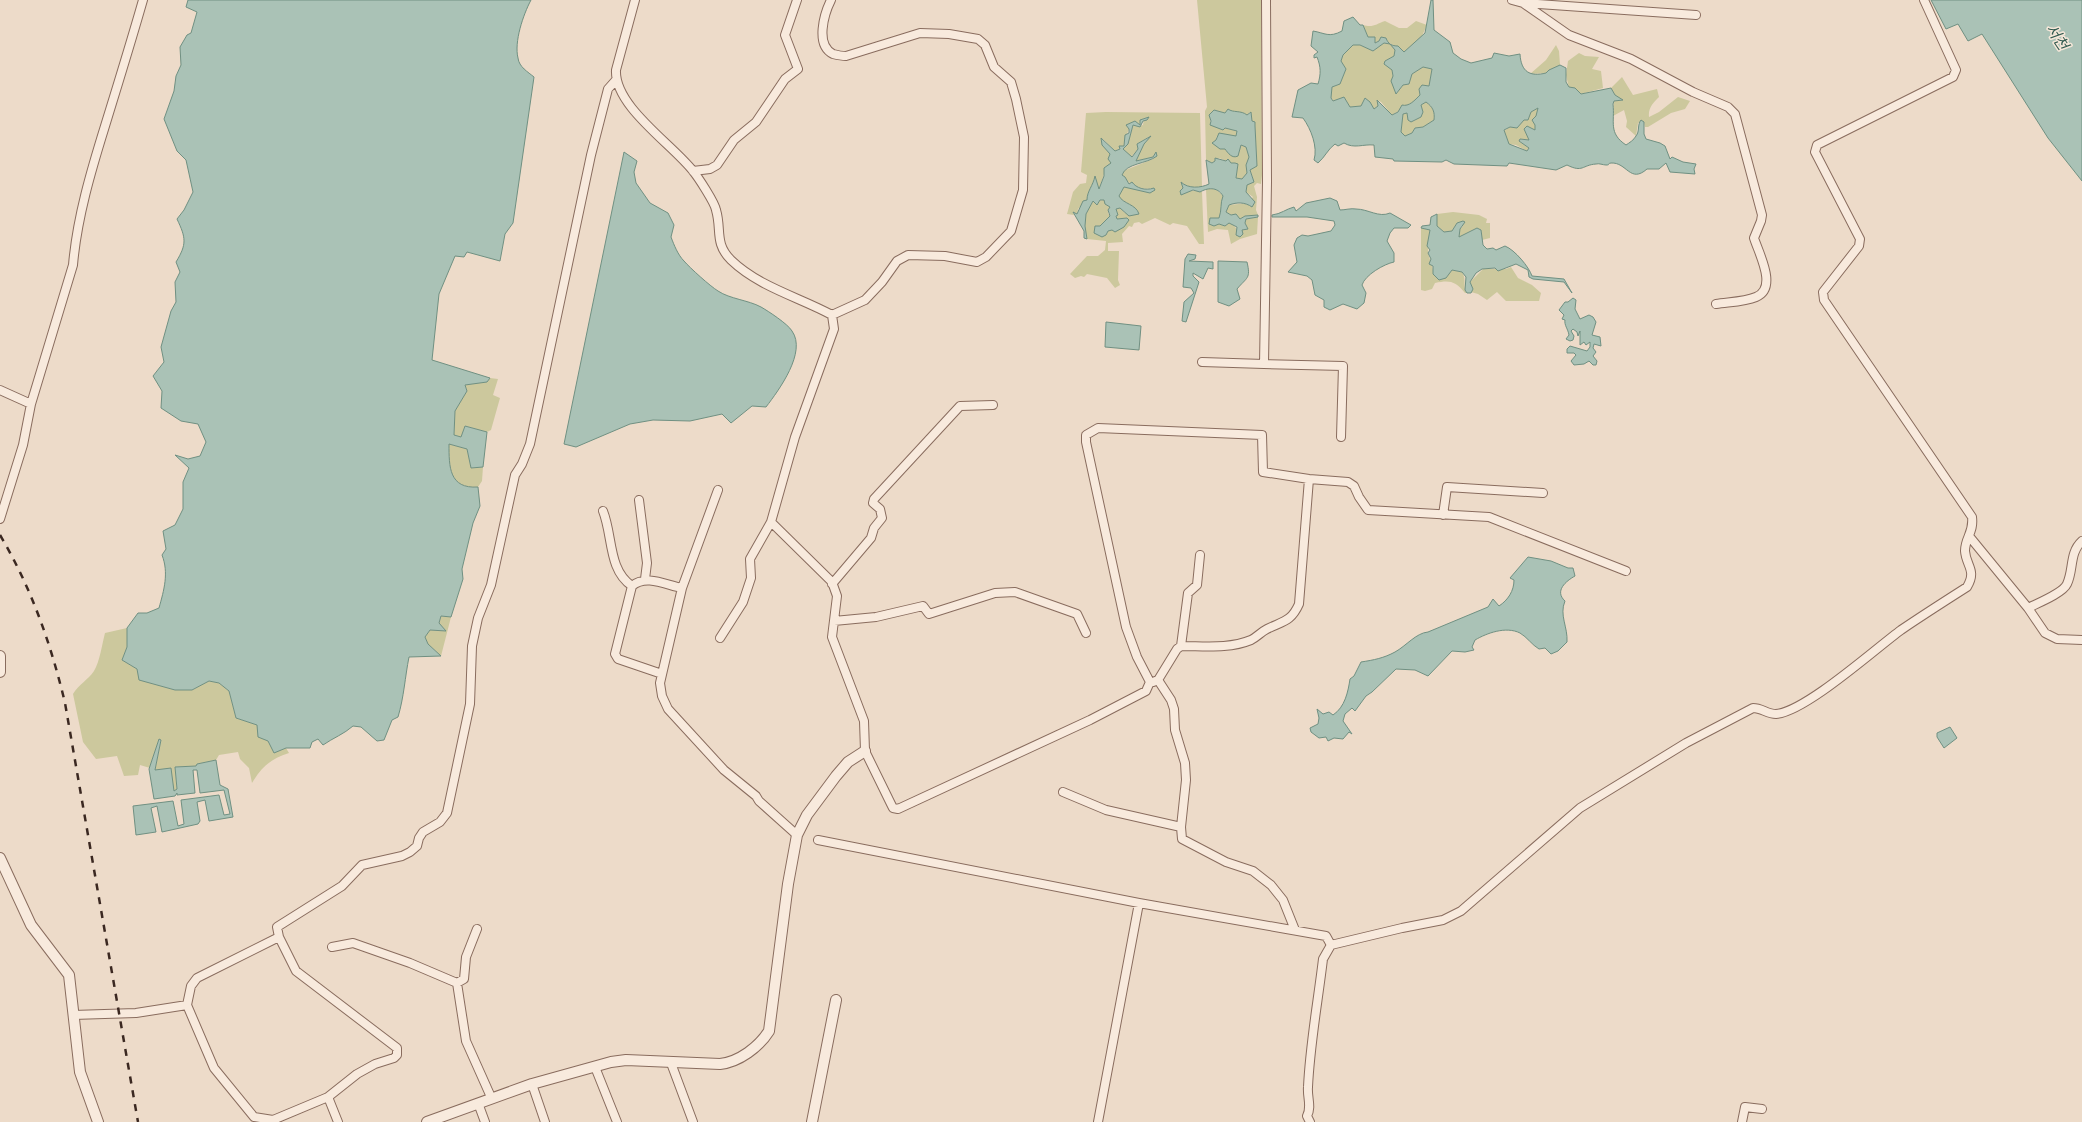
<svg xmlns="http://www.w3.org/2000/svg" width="2082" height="1122" viewBox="0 0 2082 1122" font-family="'Roboto Serif','Noto Sans KR',serif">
	<rect width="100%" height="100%" fill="#eddbc9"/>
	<path fill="#ccc89d" d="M1197 0H1261L1262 175 1261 184 1257 183 1254 186 1257 197 1256 210 1258 215 1245 216 1240 219 1226 212 1229 205 1248 203 1253 197 1246 192 1247 185 1253 178 1250 170 1257 165 1255 126 1252 121 1250 112 1247 115C1232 109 1225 113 1210 116V125L1237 131 1236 136H1217L1216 140 1225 149H1239L1241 145 1246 147 1249 157 1246 165 1247 173 1242 179 1236 178 1238 165 1235 163H1231L1219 158 1212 163 1206 160 1205 111 1207 107Z
		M1385 21 1399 28H1407L1416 21 1427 25 1421 38 1404 52 1388 42 1386 38 1374 43 1372 38 1368 37 1363 25C1373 28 1376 24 1385 21Z
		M1384 43 1390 44 1395 50 1394 56 1385 61 1392 70 1396 94 1403 85 1409 84 1412 74 1423 67 1432 69 1429 86 1419 89 1420 95 1412 103 1392 115 1381 102 1377 100 1378 106 1374 109 1365 98 1362 106 1350 107 1344 97 1334 101 1331 98 1332 87 1340 84 1346 69 1341 61 1343 55 1353 45H1360L1373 51Z
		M1556 45 1559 51 1560 65 1550 70 1546 73 1530 74 1546 60Z
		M1579 53 1585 56 1599 57 1592 69 1601 71 1603 88 1581 94 1575 88H1569L1566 75 1568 61Z
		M1622 77 1633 95 1657 89 1659 97C1653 103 1648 108 1649 117L1659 112 1678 97 1690 101 1685 109 1671 113 1648 127H1645L1644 122 1638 123 1636 136 1626 127 1627 121 1624 110 1613 116 1614 101 1622 100 1615 95 1611 88Z
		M1426 102C1433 107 1435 112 1434 120L1423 127 1415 128 1412 133 1405 136 1401 132 1403 114 1407 113 1411 122 1421 117 1423 112 1421 105Z
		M1538 107 1535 131 1529 140 1520 139 1519 141 1529 148 1527 151 1516 145 1509 144 1504 131 1510 127 1517 128 1524 120H1528L1531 112Z
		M1106 112 1200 113 1202 187H1191L1182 184 1189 191H1202L1204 244H1199L1187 226 1173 223 1170 225 1155 218 1142 224 1139 222 1134 223 1132 227 1129 226 1122 234 1123 242 1108 243V251H1119L1118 280 1120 285 1115 288 1107 278 1087 274 1084 277 1081 276 1075 278 1070 274 1087 256H1098L1105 250 1106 241 1087 239 1085 226 1086 214 1093 201 1104 200 1110 207 1108 213 1110 216 1100 227 1098 226 1106 235 1108 231 1124 227 1127 218 1117 219 1116 209 1120 208 1125 213 1132 206 1120 199 1119 196 1124 186 1150 193 1154 188C1141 191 1129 185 1122 175L1123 171 1153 159 1156 153 1153 157 1136 161 1144 144 1150 136 1137 144 1138 149 1131 157 1123 149 1128 144 1133 125 1138 126 1143 125 1144 118 1140 125 1132 122 1127 126 1129 129 1124 141V146L1115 151 1103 139 1110 154 1111 163 1105 171 1099 189 1095 177 1087 200 1078 209 1077 215 1073 212 1074 215 1067 214 1073 192 1080 184 1086 183 1087 175 1081 172 1086 113Z
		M1206 189H1216L1223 196C1220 203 1222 210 1219 218H1215L1219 224 1225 226 1229 223 1233 224 1238 231 1248 229 1245 223 1246 219 1258 217 1257 234 1240 239 1231 244 1228 230 1217 229 1208 232Z
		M1453 212 1479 215 1487 219 1486 223H1490V238L1482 240 1481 230 1477 228 1459 237 1460 229 1463 226V221L1457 223 1452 231 1444 232 1437 226V214Z
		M1421 228 1430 230 1428 253 1433 270 1446 278 1452 270 1462 272C1467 279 1462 286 1467 293H1465C1455 281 1450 280 1435 283L1432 289 1425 291 1421 290Z
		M1511 267 1518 278 1532 285 1541 293 1539 301H1506L1497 292 1487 300 1478 294 1471 292 1473 289 1470 282 1483 269H1506Z
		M490 378 498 379 493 395 500 398 491 430 487 432 465 426 461 437 454 435 455 411 467 391 465 384 487 382Z
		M449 444 467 449 471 468 483 467 482 481 478 487C449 489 449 467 449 444Z
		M441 616 451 617 441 656 428 644 425 637 430 630H445L439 624Z
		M127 628V647L122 660 137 669 140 680 175 690H192L209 681 219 683 229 691 236 718 257 725 286 748 289 753C271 759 262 766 252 783L249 768 240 759 238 752 219 755 216 760 197 764V766L175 767 177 790 174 791 155 770 161 740 159 739 150 768 140 765 138 775 124 776 117 756 96 759 83 742 73 694C79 684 88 680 94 671 100 661 102 644 105 633Z"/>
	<path fill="#aac2b6" stroke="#709082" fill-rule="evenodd" d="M188 0H531C523 15 514 42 518 58 519 67 528 72 534 77L513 223 505 234 500 261 467 252 464 257 455 256 439 294 432 360 490 378 487 382 465 385 467 391 455 411 454 435 461 437 465 426 487 432 483 467 471 468 467 449 449 444C449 467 449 489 478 487L480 506 473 523 462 569 463 579 451 617 441 616 439 623 446 631 430 630 425 637 428 644 441 656 409 657C405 677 404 697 398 717L392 720 384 740 377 741 361 727 353 726C344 734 333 738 323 745L318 739 312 742 310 748H286L274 753 268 741 258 737 257 725 236 718 229 691 219 683 209 681 192 690H175L139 680 137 669 122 660 127 647V628L138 613H147L159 608C164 590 169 573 162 555L166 549 163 531 175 525 183 509V482L189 468 175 455 188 459 200 456 206 442 198 424 181 421 161 408 162 391 153 376 164 362 161 347 171 311 176 302 175 282 180 272 176 262C187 244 186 238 177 219L184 210 193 192 186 160 177 151 164 119 174 91 176 76 181 65 180 47 187 35 191 33 197 12 186 7Z
		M1431 0H1433L1434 30 1450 42 1453 53 1461 59 1471 63 1492 58 1494 53 1509 56 1520 54C1521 72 1530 77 1546 73L1549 70 1560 65 1566 68V82L1569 87 1575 88 1581 94 1611 88 1615 95 1623 100 1614 101 1613 104C1615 122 1608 133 1626 145 1629 143 1634 140 1636 136 1640 131 1637 125 1641 120L1644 122V134L1646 139 1660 143 1665 146 1670 159 1672 157 1683 162 1696 164 1694 169 1695 174 1670 172 1666 163 1659 169H1647C1630 184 1627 162 1611 163 1606 164 1611 165 1606 165 1603 165 1599 163 1596 164 1582 165 1583 173 1567 165L1556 170 1509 163 1507 166 1454 164 1446 160 1442 162 1394 161 1393 159 1375 157 1374 145C1363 144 1354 149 1344 143L1338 146 1335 144C1328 149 1325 157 1318 163L1314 160C1318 147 1311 129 1303 118L1292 117 1298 90 1311 83 1318 84C1321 74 1321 67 1317 57L1314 58V55L1318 52 1311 46 1313 31C1325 33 1329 38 1342 31L1344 21 1353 17 1360 25H1363L1368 37H1375V43L1379 41 1381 37 1386 38C1388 44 1392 46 1398 46L1404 52 1425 33ZM1384 43 1390 44 1395 50 1394 56 1385 61 1384 64 1392 70 1393 76 1391 81 1396 94 1403 85 1409 84 1412 74 1423 67 1432 69 1429 86 1422 85 1419 89 1420 95C1415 100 1409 107 1402 105L1398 112 1392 115 1377 100 1378 106 1374 109 1370 102 1365 98 1361 106 1350 107 1344 97 1333 101 1331 98 1332 87 1340 84 1346 69 1341 61 1343 55 1353 45H1360L1373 51ZM1426 102C1433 107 1435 112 1434 120L1423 127 1415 128 1412 133 1405 136 1401 132 1403 114 1407 113 1408 120 1411 122 1421 117 1423 112 1421 105ZM1538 108 1536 116 1532 120 1535 125V130L1527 126 1524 129 1529 140 1520 139 1519 141 1529 148 1527 151 1509 144 1504 130 1510 127 1517 128 1524 120H1528L1531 112Z
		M1931 0H2082V181L2048 138 1982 34 1968 41 1958 24 1946 29Z
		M1228 109C1233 113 1241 110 1247 115L1251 112 1252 121 1255 122V126L1257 166 1250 170 1254 182 1247 185 1246 192 1255 202 1252 207C1245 202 1237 202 1229 205L1226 212 1231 215 1236 214 1240 219 1245 216 1258 215V217L1246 219 1245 223 1248 229 1242 230 1243 234 1240 237 1236 235 1237 227 1229 223 1225 226 1219 224 1214 226 1209 224 1210 218H1219C1222 210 1220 203 1223 196 1217 186 1207 188 1200 192L1193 190 1181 195 1180 191 1183 188 1181 182C1188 189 1201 188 1209 184L1206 160 1212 163 1215 161V158L1226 161 1228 159 1231 163H1235L1238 164 1236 178 1242 179 1247 173 1246 165 1249 157 1246 147 1241 145 1238 156C1232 159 1228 153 1225 149H1220L1212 143 1216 140 1219 133 1236 136 1237 131 1225 128 1223 130 1210 125 1211 121 1209 115 1214 110 1225 113Z
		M1149 117 1147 120 1143 121 1140 127 1133 125 1128 144 1123 149 1132 157 1138 149 1137 144 1151 136 1144 144 1136 161 1153 157 1156 152 1157 156C1147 164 1126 163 1122 175L1125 177 1129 184 1132 182C1136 188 1145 191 1154 188L1155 190 1150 193 1124 187 1119 196C1123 204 1136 204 1139 214L1129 216 1120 208 1116 209 1118 215 1116 216 1117 219 1127 218 1129 220 1124 227 1115 232 1112 230 1108 231 1106 235 1102 237 1094 233 1095 226H1100L1110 216 1108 210 1110 207 1105 204 1104 200H1100L1097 205 1093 201 1086 214 1085 226 1087 239 1084 238V231L1073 212 1077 214 1083 201 1087 200C1087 191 1093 186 1095 176L1099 189 1104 176V168L1111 163 1108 159 1110 154 1102 145 1101 138 1115 151 1120 149 1119 146H1124L1125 135 1129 133V129L1126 125 1135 121 1140 125V120Z
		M624 152 637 161 634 172 636 183 650 203 668 213 674 225 671 237C674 245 678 255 684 261 690 268 710 286 718 291 730 299 748 300 761 307 768 311 788 324 792 331 807 352 779 390 766 407L752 406 731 423 722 414 690 421 653 420 630 424 576 447 564 444Z
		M1330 198 1337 201 1340 210C1345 210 1351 208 1356 209 1368 209 1379 218 1390 213L1411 225 1408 228H1394L1390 233 1387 241 1394 253V262C1384 264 1365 275 1362 285L1366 293 1364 303 1357 309 1343 304 1330 310 1324 307V300L1315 295 1312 280 1307 276 1288 272 1297 262 1294 245 1297 238 1302 235 1308 236 1331 231 1335 225 1334 221 1307 217H1272V215C1281 214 1286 209 1294 207L1296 211 1306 203Z
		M1437 214V226L1444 232 1452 231 1457 223 1463 221 1465 222 1460 229 1459 237 1477 228 1481 230 1483 245 1487 249 1493 248 1496 250 1505 246C1515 250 1529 267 1532 276L1564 279 1572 293 1564 282 1533 279 1529 277 1528 270 1516 264 1498 271 1495 268 1482 269 1476 273 1470 282 1473 289 1471 293H1467L1465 290 1466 277 1462 272 1452 270 1446 278 1439 280 1433 274V266L1429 264 1431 259 1428 253 1430 250 1427 246 1430 230 1421 228 1422 226 1430 225 1431 217Z
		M1188 254 1196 255 1195 259 1189 261 1213 262V269L1208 268 1203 279 1193 273V276L1199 282 1186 322 1182 321 1184 302 1194 293 1191 288 1183 287 1185 259Z
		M1218 261 1247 262C1251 279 1247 277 1237 289L1240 299 1229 306 1218 302Z
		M1573 298 1576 300 1575 309 1580 319 1589 315 1593 317 1596 322 1592 335 1600 337 1601 346 1594 344 1593 348 1596 352 1593 356 1597 361 1596 365H1593L1589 361 1584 364 1574 365 1571 361 1576 355 1574 353H1567V349L1570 346 1587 351 1590 347V342L1586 345 1584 342 1580 345V331L1578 336 1577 332 1573 329 1571 331 1574 336 1573 340 1570 341 1566 339 1569 335C1568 329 1564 325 1565 320L1562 319 1564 315 1559 310 1565 302H1568Z
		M1106 322 1141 326 1139 350 1105 347Z
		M1528 557 1551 561 1568 568H1573L1575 576C1566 581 1554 591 1565 601 1559 615 1568 627 1567 642L1558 651 1551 654 1545 648 1539 649C1532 645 1527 637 1520 633 1506 626 1487 633 1475 640L1472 647 1474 650 1465 652 1452 651 1428 676 1415 670 1396 669 1372 692 1366 696 1355 711 1352 708 1345 714 1343 721 1352 734 1349 732 1343 739 1334 738 1328 741 1326 737 1319 738 1311 732 1310 728 1318 724 1319 718 1317 709 1323 714 1329 712 1333 715C1345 707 1348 692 1350 679L1354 676 1361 662C1374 660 1384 658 1395 652 1406 646 1416 633 1428 632L1488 607 1493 599 1499 606C1508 600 1514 591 1514 580L1510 578Z
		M1950 727 1957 738 1944 748 1937 737V733Z
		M159 739 161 740 155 770 171 768 174 791 177 789 175 767 196 766 197 764 216 760 220 785 228 789 233 817 209 821 205 800 197 802 200 821 198 824 162 832 157 806 151 808 156 832 136 835 133 806 173 801 178 826 184 824 181 800 219 795 224 815 230 814 224 790 200 793 197 770H193L195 793 177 795V793L175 796 154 799 149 769Z"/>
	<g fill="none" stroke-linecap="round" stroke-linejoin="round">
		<g stroke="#896c5e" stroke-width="10">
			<path id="minor" d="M635 0 616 70C614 106 672 144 693 171 698 177 715 203 716 210 722 230 714 243 731 260 759 287 799 297 832 315L834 329 795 437 771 522 750 559 751 578 743 602 720 638
				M831 0C824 14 815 45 833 54 837 55 842 56 846 56L920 33 949 34 978 39 985 45 994 67 1011 82 1016 99 1024 137 1023 190 1011 231 986 257 977 262 945 256 908 255 897 261 882 282 865 300 832 315
				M1266 0 1267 182 1264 364 1343 366 1341 437
				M1512 0 1523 3 1696 15
				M1523 3 1569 35 1631 59 1693 92 1728 107 1735 114 1762 215 1761 221 1754 238C1759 254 1778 288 1756 297 1744 302 1728 302 1716 304
				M693 171 710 169 717 165 734 140 756 122 785 79 798 69 785 35 797 0
				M1202 362 1264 364
				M0 390 31 404
				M718 490 682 588 660 683 662 696 668 709 724 770 756 796 759 801 797 835
				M639 500 647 563 645 579
				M603 511C613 536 608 570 632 586
				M1443 515 1447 487 1543 493
				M0 519 23 445 31 404 73 265C77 218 91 171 105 126 118 84 131 42 143 0
				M771 522 832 582 837 596 832 637 864 721 865 751 891 804 893 808 898 809 1090 720 1146 691 1150 682 1137 657 1126 627 1086 442V435L1098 428 1262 435 1263 472 1309 479 1348 482 1354 486 1359 497 1368 510 1489 517 1626 571
				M1969 536 2028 608 2045 633 2057 639 2082 640
				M832 584 871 538 874 528 882 518 880 509 873 503 874 499 960 406 993 405
				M2028 608C2038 603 2063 593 2067 584 2074 569 2069 553 2082 541
				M834 621 876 617 923 606 929 614 995 593 1015 592 1077 614 1086 633
				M1181 646 1188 593 1197 585 1200 555
				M662 674 618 659 615 654 632 586C646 574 666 585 682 588
				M1158 680 1171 700 1174 709 1175 730 1185 763 1186 780 1181 827 1182 839 1226 862 1253 871 1271 885 1283 900 1295 930
				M1153 682 1158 680 1177 649 1181 646C1205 646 1229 649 1251 640 1257 637 1261 632 1267 629 1283 621 1291 622 1299 604L1309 479
				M1063 792 1106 810 1181 827
				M818 840 1139 903 1326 936 1331 945
				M477 929 466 957 464 979 457 983 466 1041 491 1097
				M279 937 296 971 397 1048V1055L394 1058 375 1064 357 1074 328 1097 273 1120 254 1117 214 1068 187 1005 191 986 197 978 279 937 277 927 342 886 362 865 402 856 410 852 417 846 419 838 423 832 440 822 447 813 470 704 472 646 478 618 491 585 515 475 522 464 530 444 591 155 608 89 616 80
				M332 947 353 943 410 963 457 983
				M73 1015 136 1013 187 1005
				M671 1063 693 1122
				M595 1067 617 1122
				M532 1084 545 1122
				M328 1097 338 1122
				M478 1103 485 1122
				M1098 1122 1139 903
				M1310 1122 1307 1116C1312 1107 1307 1097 1308 1087 1310 1044 1318 1001 1323 959L1331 945 1402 928 1443 920 1461 911 1580 808 1686 743 1753 708C1762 708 1767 714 1776 714 1805 712 1875 649 1901 630 1923 615 1945 601 1967 587 1977 570 1966 566 1965 551 1965 537 1974 533 1972 517L1824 300 1823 292 1859 246 1860 239 1815 152 1817 145 1953 77 1956 70 1924 0
				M1742 1122 1745 1107 1762 1109"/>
		</g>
		<g stroke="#896c5e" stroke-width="12">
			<path id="tertiary" d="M0 656V672
				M0 858 31 925 69 975 80 1072 98 1122
				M427 1122 532 1084 611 1062 626 1060 720 1064C739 1062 759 1047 769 1031L788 884 797 835 807 815 836 776 848 762 865 751
				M812 1122 836 1000"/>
		</g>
		<use href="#minor" stroke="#f8eadd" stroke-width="8"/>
		<use href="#tertiary" stroke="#f8eadd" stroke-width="10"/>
		<path stroke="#3b2821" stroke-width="2.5" stroke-dasharray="7 7" stroke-linecap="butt" d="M0 535C31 587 51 644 65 703L138 1122"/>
	</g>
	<g text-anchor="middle" stroke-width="3" stroke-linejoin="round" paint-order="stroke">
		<g font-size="15" font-style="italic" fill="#315a4f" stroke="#f5e7d9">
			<text transform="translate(2057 37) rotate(56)" y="5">서천</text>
		</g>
	</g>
</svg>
